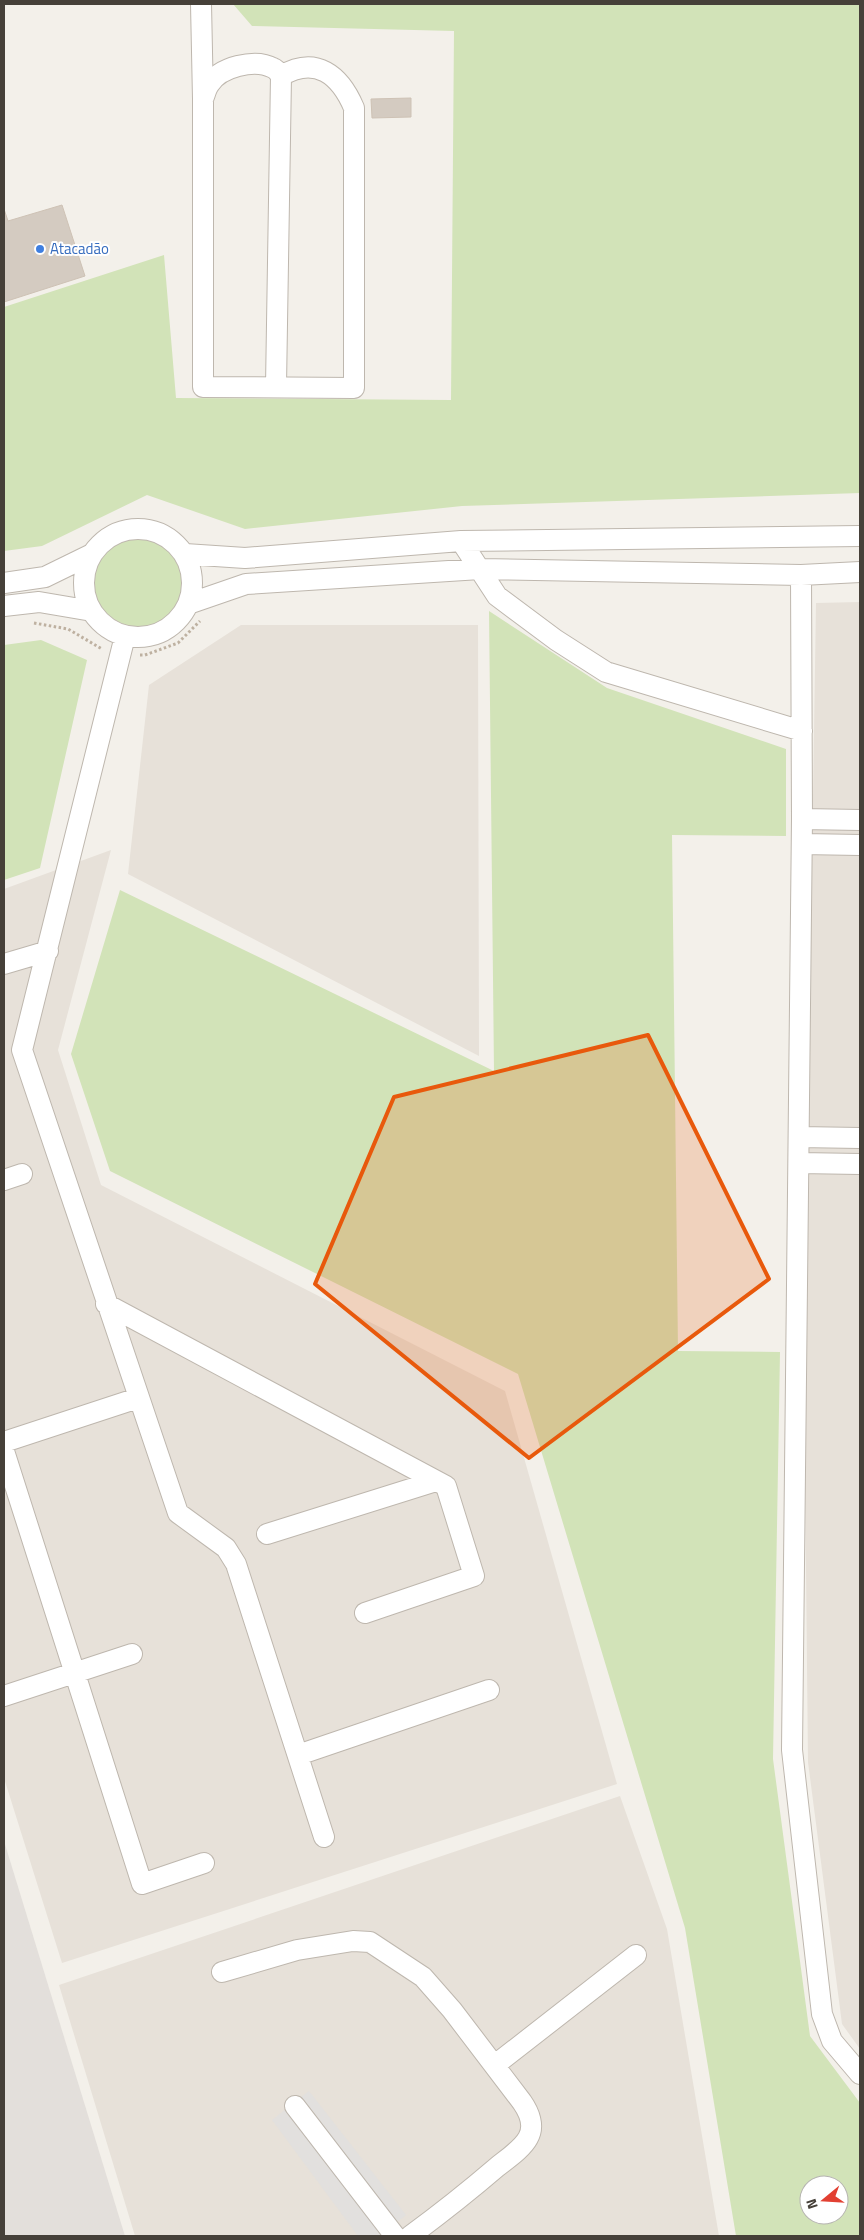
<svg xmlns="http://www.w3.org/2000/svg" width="864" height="2240" viewBox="0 0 864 2240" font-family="'Titillium Web',sans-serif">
	<rect width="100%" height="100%" fill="#f3f0ea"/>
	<path fill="#e7e1d9" d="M860 602V2049L842 2024 808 1762 804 1376 816 603Z
		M241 625H478L479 1056 128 874 149 685Z
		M111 850 58 1050 101 1185 505 1391 617 1784 62 1963 4 1778V889Z
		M620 1796 667 1929 719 2236H135L59 1985Z"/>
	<path fill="#e3dfdb" d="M4 1841 125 2236H4Z"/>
	<path fill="#d2e3b8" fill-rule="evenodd" d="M233 4H860V493L462 506 245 529 147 495 42 546 4 551V307L164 255 176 398 451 400 454 31 252 26Z
		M94 582a45 45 0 1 1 90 0a45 45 0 1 1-90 0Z
		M489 611 607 688 786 749V836L672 835 678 1351 780 1352 773 1759 810 2036 860 2103V2236H736L685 1928 518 1374 110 1171 71 1054 120 890 494 1071ZM809 2185H839V2215H809Z
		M41 640 87 660 40 868 4 880V645Z"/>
	<path fill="#e2e0de" d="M309 2091 406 2215 389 2229 390 2236H358L272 2120Z"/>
	<path fill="#d4cbc1" stroke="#cec2b5" d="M411 98V117L372 118 371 99Z
		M62 205 85 276 4 302V209L8 221Z"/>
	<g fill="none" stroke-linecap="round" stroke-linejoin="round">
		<g stroke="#beb7ae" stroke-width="22">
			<path id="minor" d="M201 4 203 99V387L354 388V108C340 75 316 55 281 76 279 73 276 69 273 68 255 58 219 67 209 85 206 89 205 95 203 99
				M276 386 281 76
				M84 583a54 54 0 1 1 108 0a54 54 0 1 1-108 0Z
				M461 541 497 596 556 640 606 672 802 731
				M185 554 245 558 461 541 860 536
				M801 575 802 819 792 1750 822 2014 832 2041 860 2074
				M4 583 45 577 92 554
				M188 604 246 584 480 569 801 575 860 572
				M4 606 39 602 92 611
				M125 636 22 1050 178 1513 226 1548 236 1564 324 1837
				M802 819 860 820
				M802 844 860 845
				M4 964 48 951
				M799 1137 860 1138
				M799 1163 860 1164
				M4 1180 22 1174
				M106 1304 446 1486 474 1576 365 1613
				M4 1442 138 1398
				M4 1451 142 1884 204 1863
				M267 1534 436 1481
				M4 1696 132 1654
				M298 1755 489 1690
				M222 1972 297 1950 353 1941 370 1942 423 1977 452 2010 522 2102C529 2112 535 2126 528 2138 522 2149 507 2159 497 2167 469 2191 440 2214 410 2236
				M495 2065 636 1955
				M295 2106 395 2236"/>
		</g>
		<path stroke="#beb1a1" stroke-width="3" stroke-dasharray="2.5 2.5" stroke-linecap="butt" d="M34 623 68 629 102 649
			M140 655H145L178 643 200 621"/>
		<use href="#minor" stroke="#fff" stroke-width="20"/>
	</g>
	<path fill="#e8590c" fill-opacity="0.2" stroke="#e8590c" stroke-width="4" stroke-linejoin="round" d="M648 1035 769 1279 529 1458 315 1284 394 1097Z"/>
	<circle fill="#3f7fe0" stroke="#fff" stroke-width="2" cx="40" cy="249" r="5"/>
	<g text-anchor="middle" stroke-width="4" stroke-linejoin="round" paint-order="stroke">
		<g font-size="15" fill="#366cbe" stroke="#fff" text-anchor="start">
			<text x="50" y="254">Atacadão</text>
		</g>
	</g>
	<rect width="864" height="2240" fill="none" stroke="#464039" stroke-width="10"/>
	<g transform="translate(824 2200) rotate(252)"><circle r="24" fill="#ffffff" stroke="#b5b3b0"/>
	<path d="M0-4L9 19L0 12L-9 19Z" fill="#e24032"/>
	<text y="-8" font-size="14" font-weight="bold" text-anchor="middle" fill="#464039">N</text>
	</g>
</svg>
